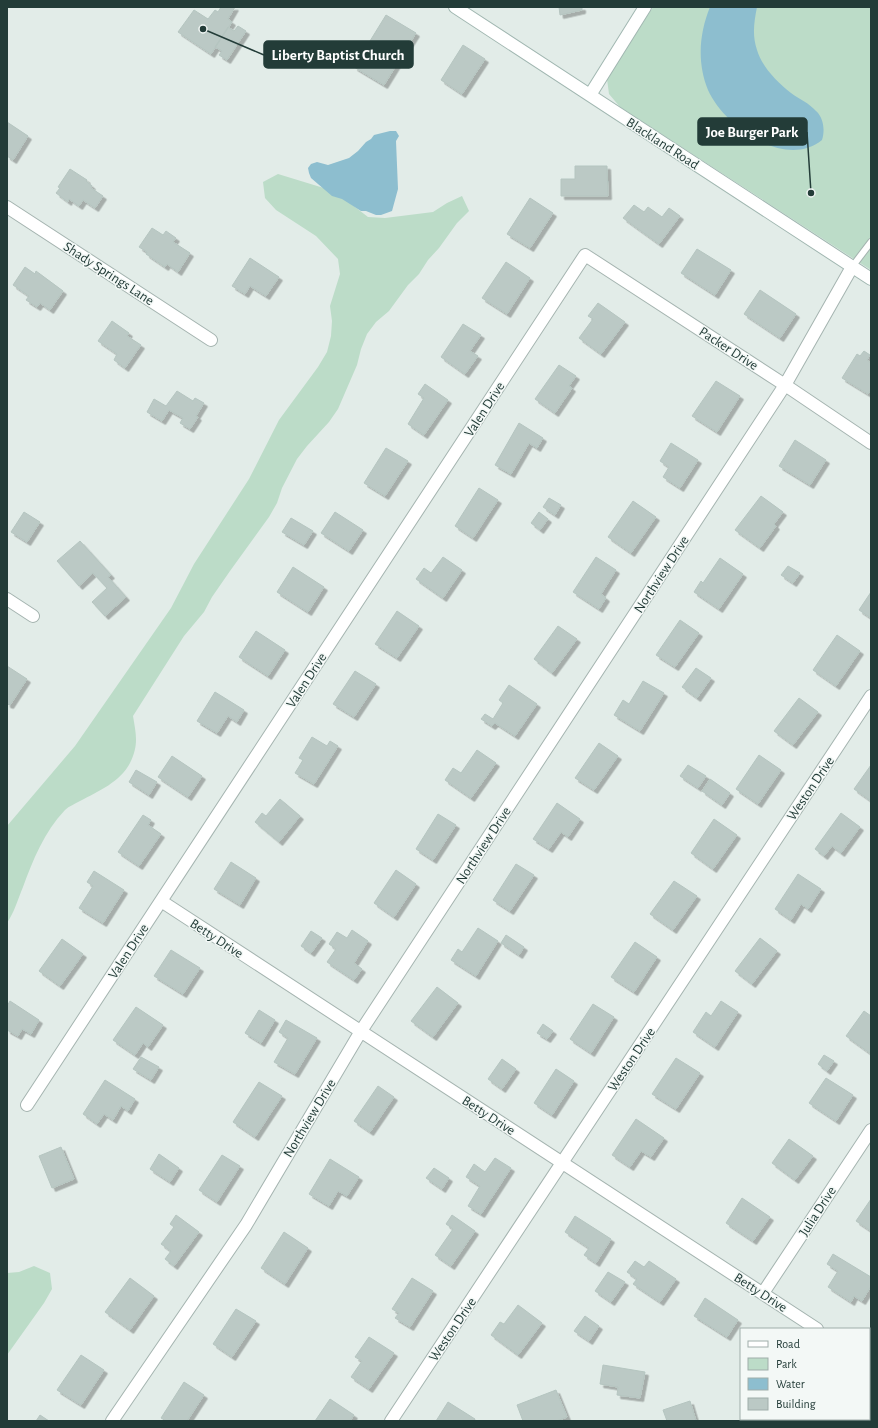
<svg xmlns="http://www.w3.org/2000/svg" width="878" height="1428" viewBox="0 0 878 1428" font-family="'Alegreya Sans',sans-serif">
	<defs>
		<filter id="shadow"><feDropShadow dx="3.5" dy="3.5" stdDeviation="0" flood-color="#0004"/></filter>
	</defs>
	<rect width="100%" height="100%" fill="#e2ece8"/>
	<path fill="#bcdcc8" d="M653 7H871V270L620 107 609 94 607 79Z
		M278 174 327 189 342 197 368 217 385 218 433 212 447 203 462 196 469 211 457 223 439 248 428 260 419 274 408 285 389 311 376 322 367 334 361 349 357 365 338 409 329 422 307 446 297 459 282 488 277 503 269 517 230 571 212 597 204 612 184 636 133 716C136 734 139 745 130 763 120 782 99 791 80 801 75 804 69 806 65 810 44 832 33 860 23 887 18 899 14 913 7 923V826L75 746 171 608 194 564 249 479 279 420 318 367 327 352 331 336 332 321 330 306 340 274 338 259 316 236 276 210 265 198 263 182Z
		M34 1266 50 1273 52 1289 44 1303 7 1355V1273L19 1272Z"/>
	<path fill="#8dbecf" d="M710 7H757C754 22 752 35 757 50 762 67 777 82 791 93 799 99 809 103 816 111 824 118 825 131 822 140 785 170 724 126 708 90 697 63 699 34 710 7Z
		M390 131H396L399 136 396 141 398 189 392 211 381 215H376L366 211H361L342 199 332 196 311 178 309 173 308 168 311 164 317 162 328 165 349 158 358 151 366 142 371 139 374 135Z"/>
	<path fill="#bbc9c5" stroke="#b5c5c0" filter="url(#shadow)" d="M221 7H235L228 19 232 22 211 54 178 32 194 10 208 19 215 10 218 12Z
		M559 7H582V10L560 15Z
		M386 15 416 33 384 85 354 67Z
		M238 26 246 31 227 60 219 55 222 51 215 47 228 27 234 31Z
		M463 45 485 59 462 94 441 80Z
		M7 122 28 136 13 160 7 156Z
		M575 166H607L608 196H561V179H575Z
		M70 169 87 180 86 181 92 186 91 188 103 196 95 208 83 200 79 206 69 199 68 202 56 193 60 188 58 187Z
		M530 198 553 213 530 248 507 234Z
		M634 205 644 212 648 207 662 217 669 208 680 216 659 244 623 218Z
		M152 228 163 235 166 231 176 238 173 242 190 253 178 272 167 264 165 267 146 254 147 252 139 247Z
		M697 249 731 270 715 295 681 273Z
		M250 258 279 277 266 296 250 286 245 294 232 286Z
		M506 262 530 278 507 314 482 298Z
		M25 267 35 274 36 271 63 291 50 310 40 303 37 307 26 300 29 296 13 285Z
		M760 290 796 314 780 338 744 314Z
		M598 303 625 322 601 354 579 338 593 319 588 316Z
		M112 321 129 333 127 336 141 345 125 368 114 360 117 354 98 341Z
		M463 324 481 335 470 351 478 356 465 374 441 357Z
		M864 351 870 355 867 360 871 363V390L868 394 842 378 857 354 860 356Z
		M559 365 576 376 569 386 572 388 555 413 535 399Z
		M716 381 740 396 717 432 692 416Z
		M425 384 448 400 424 435 408 424 424 398 418 394Z
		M177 391 193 401 195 398 204 403 196 416 198 417 190 429 180 423 183 418 169 410 162 421 147 412 154 399 166 406Z
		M519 423 543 438 537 448 529 443 511 474 495 465Z
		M795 440 826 460 810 485 779 466Z
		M671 443 698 460 680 488 663 477 669 467 660 461Z
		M386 448 408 461 385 496 364 483Z
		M479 488 498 500 473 538 455 526Z
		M761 496 783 512 774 524 776 526 760 548 735 530Z
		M549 498 561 505 555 515 543 507Z
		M633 501 656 517 631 553 608 537Z
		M24 512 40 522 27 542 11 532Z
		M335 512 363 530 349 551 321 533Z
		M539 512 548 519 540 530 531 523Z
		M291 518 313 531 304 545 282 532Z
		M80 541 111 575 108 577 126 597 105 616 92 602 107 588 93 573 79 586 57 561Z
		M443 557 462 570 443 598 416 579 424 568 431 573Z
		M596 557 616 570 601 594 606 598 599 609 573 592Z
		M720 558 743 574 719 609 694 592 701 581 703 583Z
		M788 566 800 573 793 583 781 575Z
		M293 567 324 587 308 612 277 592Z
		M871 592V618L859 610Z
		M397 611 419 626 397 658 375 644Z
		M680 620 699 633 675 667 656 655Z
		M558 626 577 639 552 673 534 659Z
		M256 631 285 650 268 676 239 657Z
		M837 635 860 651 836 686 813 670Z
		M7 666 27 679 10 705 7 704Z
		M696 668 711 678 697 698 682 687Z
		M355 671 376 684 354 717 333 704Z
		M643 681 664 693 640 731 614 715 623 700 629 704Z
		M509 685 537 704 515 736 495 723 492 726 481 719 485 714 493 719 503 703 499 700Z
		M215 692 244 710 237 722 228 716 217 733 197 721Z
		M799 698 818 712 793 745 774 731Z
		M312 737 327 746 330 741 338 746 314 784 295 773 303 760 299 758Z
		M599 743 618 756 594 790 575 778Z
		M477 750 496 763 471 798 445 780 453 768 461 773Z
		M759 755 781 770 758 804 736 789Z
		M172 756 202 776 188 797 158 777Z
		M688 765 706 776 698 788 680 776Z
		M871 765V801L854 789Z
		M136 770 157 782 149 795 129 782Z
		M710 779 730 793 722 805 702 791Z
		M280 799 300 816 279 842 255 822 262 813 266 816Z
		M557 803 580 819 568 837 561 832 549 849 533 839Z
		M841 813 860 827 841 853 832 846 824 856 815 849Z
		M438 814 456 825 433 860 416 849Z
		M143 815 151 820 148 825 161 834 139 866 118 852Z
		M714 819 737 835 713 869 691 853Z
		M231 862 256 878 240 905 214 889Z
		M516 864 534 875 510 911 493 900Z
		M396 870 416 884 394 917 374 903Z
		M94 871 124 890 103 923 79 908 93 886 87 882Z
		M798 874 821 889 808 909 801 904 791 920 775 909Z
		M674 881 697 896 673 930 650 914Z
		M478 928 498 941 476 976 451 960 458 949 462 952Z
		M352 930 368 941 354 963 362 969 354 980 327 962 336 949 329 944 337 932 347 938Z
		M311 931 322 938 311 953 301 946Z
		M506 935 524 947 519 955 501 943Z
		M760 938 777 951 752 984 735 971Z
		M62 939 83 954 60 986 39 971Z
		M635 942 657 957 634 992 611 977Z
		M171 950 200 968 183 994 154 976Z
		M437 987 458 1003 433 1037 411 1021Z
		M10 1001 39 1020 31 1034 22 1029 18 1036 7 1030V1006Z
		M721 1001 738 1012 715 1047 693 1032 706 1012 711 1016Z
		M593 1004 614 1017 591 1053 570 1039Z
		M136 1007 163 1025 148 1047 143 1043 135 1055 113 1040Z
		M259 1010 275 1020 261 1043 245 1033Z
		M864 1011 871 1016V1054L846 1036Z
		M286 1020 317 1038 295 1074 274 1062 288 1038 279 1032Z
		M543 1024 553 1031 547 1039 537 1033Z
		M824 1055 834 1061 827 1071 818 1064Z
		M141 1057 159 1067 151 1080 133 1069Z
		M676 1058 700 1073 676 1109 652 1094Z
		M502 1059 516 1069 502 1089 488 1079Z
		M556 1069 574 1081 552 1115 534 1103Z
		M826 1078 853 1095 836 1121 809 1103Z
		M105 1080 135 1099 128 1111 121 1106 113 1120 104 1114 97 1124 83 1114Z
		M259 1082 282 1096 255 1137 233 1122Z
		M378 1086 394 1097 370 1132 354 1121Z
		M636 1119 664 1138 651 1157 641 1151 630 1167 612 1155Z
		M789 1139 813 1156 795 1180 772 1163Z
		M61 1147 74 1179 52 1188 39 1156Z
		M159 1154 179 1168 170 1182 150 1169Z
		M222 1155 240 1166 217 1202 199 1190Z
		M495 1158 511 1168 481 1214 468 1206 480 1186 466 1177 474 1164 485 1172Z
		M330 1159 359 1177 347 1196 338 1191 329 1206 309 1194Z
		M434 1168 449 1178 442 1189 426 1178Z
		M742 1198 770 1217 753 1241 726 1223Z
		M871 1199V1231L856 1221Z
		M176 1215 199 1232 174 1266 165 1259 171 1251 161 1244 174 1227 170 1224Z
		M452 1215 475 1231 451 1266 435 1255 453 1229 446 1224Z
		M575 1216 611 1239 596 1263 584 1255 589 1248 565 1232Z
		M284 1232 308 1248 285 1284 261 1268Z
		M833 1254 871 1277V1286L862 1301 854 1296 851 1302 828 1287 838 1271 827 1264Z
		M635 1261 644 1267 649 1261 676 1279 660 1302 633 1284 637 1279 627 1272Z
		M608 1272 625 1282 611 1302 595 1291Z
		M130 1278 154 1296 130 1330 105 1312Z
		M412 1278 433 1291 410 1327 395 1318 399 1313 392 1309Z
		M705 1298 738 1320 727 1337 694 1316Z
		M518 1305 542 1323 518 1355 491 1335 500 1322 504 1324Z
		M236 1309 256 1321 232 1357 213 1344Z
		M585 1316 599 1326 589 1341 574 1331Z
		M369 1337 394 1353 369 1389 351 1377 362 1361 355 1357Z
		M81 1355 104 1370 81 1405 57 1390Z
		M603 1365 645 1372 640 1398 617 1395 618 1387 600 1384Z
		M184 1382 204 1395 187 1421H166L161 1418Z
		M556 1390 567 1417 557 1421H523L517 1405Z
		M330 1399 354 1415 350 1421H315Z
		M690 1401 696 1421H667L663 1410Z
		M448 1402 475 1419 473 1421H436Z
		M40 1415 49 1421H36Z"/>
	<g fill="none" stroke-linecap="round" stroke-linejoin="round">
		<g stroke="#a5b4b0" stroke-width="8">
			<path id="lane" d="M852 267 871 242"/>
		</g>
		<g stroke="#a5b4b0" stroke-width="14">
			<path id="street" d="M7 207 211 340
				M7 599 33 616
				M161 901 817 1329
				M27 1105 585 255 785 385 871 443
				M763 1293 871 1130
				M869 1370 871 1372
				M112 1421 246 1225 361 1031 785 385 852 267
				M391 1421 871 696"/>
		</g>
		<g stroke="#a1b7b1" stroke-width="14">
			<path id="secondary" d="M455 7 871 279
				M590 95 645 7"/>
		</g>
		<use href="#lane" stroke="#fff" stroke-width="6"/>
		<use href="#street" stroke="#fff" stroke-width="12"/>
		<use href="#secondary" stroke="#fff" stroke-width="12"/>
	</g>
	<g text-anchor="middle" stroke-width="3" stroke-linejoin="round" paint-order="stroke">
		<g font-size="14" fill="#233c38" stroke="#f3f8f6">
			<text transform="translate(663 143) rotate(33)" y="5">Blackland Road</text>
			<text transform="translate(109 273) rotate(33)" y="5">Shady Springs Lane</text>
			<text transform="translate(729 348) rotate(33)" y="5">Packer Drive</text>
			<text transform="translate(484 409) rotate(-57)" y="5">Valen Drive</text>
			<text transform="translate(661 574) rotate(-57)" y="5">Northview Drive</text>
			<text transform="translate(306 680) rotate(-57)" y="5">Valen Drive</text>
			<text transform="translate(810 788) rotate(-56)" y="5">Weston Drive</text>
			<text transform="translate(483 845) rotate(-57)" y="5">Northview Drive</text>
			<text transform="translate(217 938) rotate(33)" y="5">Betty Drive</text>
			<text transform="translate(128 951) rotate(-57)" y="5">Valen Drive</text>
			<text transform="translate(631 1059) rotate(-56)" y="5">Weston Drive</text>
			<text transform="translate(489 1115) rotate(33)" y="5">Betty Drive</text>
			<text transform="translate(309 1118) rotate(-59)" y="5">Northview Drive</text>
			<text transform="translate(817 1211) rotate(-57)" y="5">Julia Drive</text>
			<text transform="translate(761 1292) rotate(33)" y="5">Betty Drive</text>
			<text transform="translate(452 1329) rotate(-56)" y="5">Weston Drive</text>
		</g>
	</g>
	<path fill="none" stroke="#233c38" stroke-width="1.5" d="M203 29L264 55M811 193L807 132"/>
	<g fill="#233c38" stroke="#f3f8f6" stroke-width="1.5">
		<circle cx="203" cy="29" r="4"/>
		<circle cx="811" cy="193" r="4"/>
	</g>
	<g fill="#233c38" stroke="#233c38" stroke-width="1.5">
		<rect x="264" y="41" width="149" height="27" rx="4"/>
		<rect x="698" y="118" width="109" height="27" rx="4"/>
	</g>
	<g font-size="15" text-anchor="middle" font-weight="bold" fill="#fff">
		<text x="338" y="60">Liberty Baptist Church</text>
		<text x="752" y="137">Joe Burger Park</text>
	</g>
	<rect width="878" height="1428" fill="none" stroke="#233c38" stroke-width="16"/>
	<rect x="740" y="1328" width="130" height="92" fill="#f3f8f6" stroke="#a0adaa"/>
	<rect x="748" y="1341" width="20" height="6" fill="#ffffff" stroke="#a0adaa"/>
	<text x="776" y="1348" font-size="12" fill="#233c38">Road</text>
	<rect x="748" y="1358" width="20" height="12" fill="#bcdcc8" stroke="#a0adaa"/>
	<text x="776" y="1368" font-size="12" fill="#233c38">Park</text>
	<rect x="748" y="1378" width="20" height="12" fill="#8dbecf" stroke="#a0adaa"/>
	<text x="776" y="1388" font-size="12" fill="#233c38">Water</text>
	<rect x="748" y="1398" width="20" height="12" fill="#bbc9c5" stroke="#a0adaa"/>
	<text x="776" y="1408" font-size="12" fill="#233c38">Building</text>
</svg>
